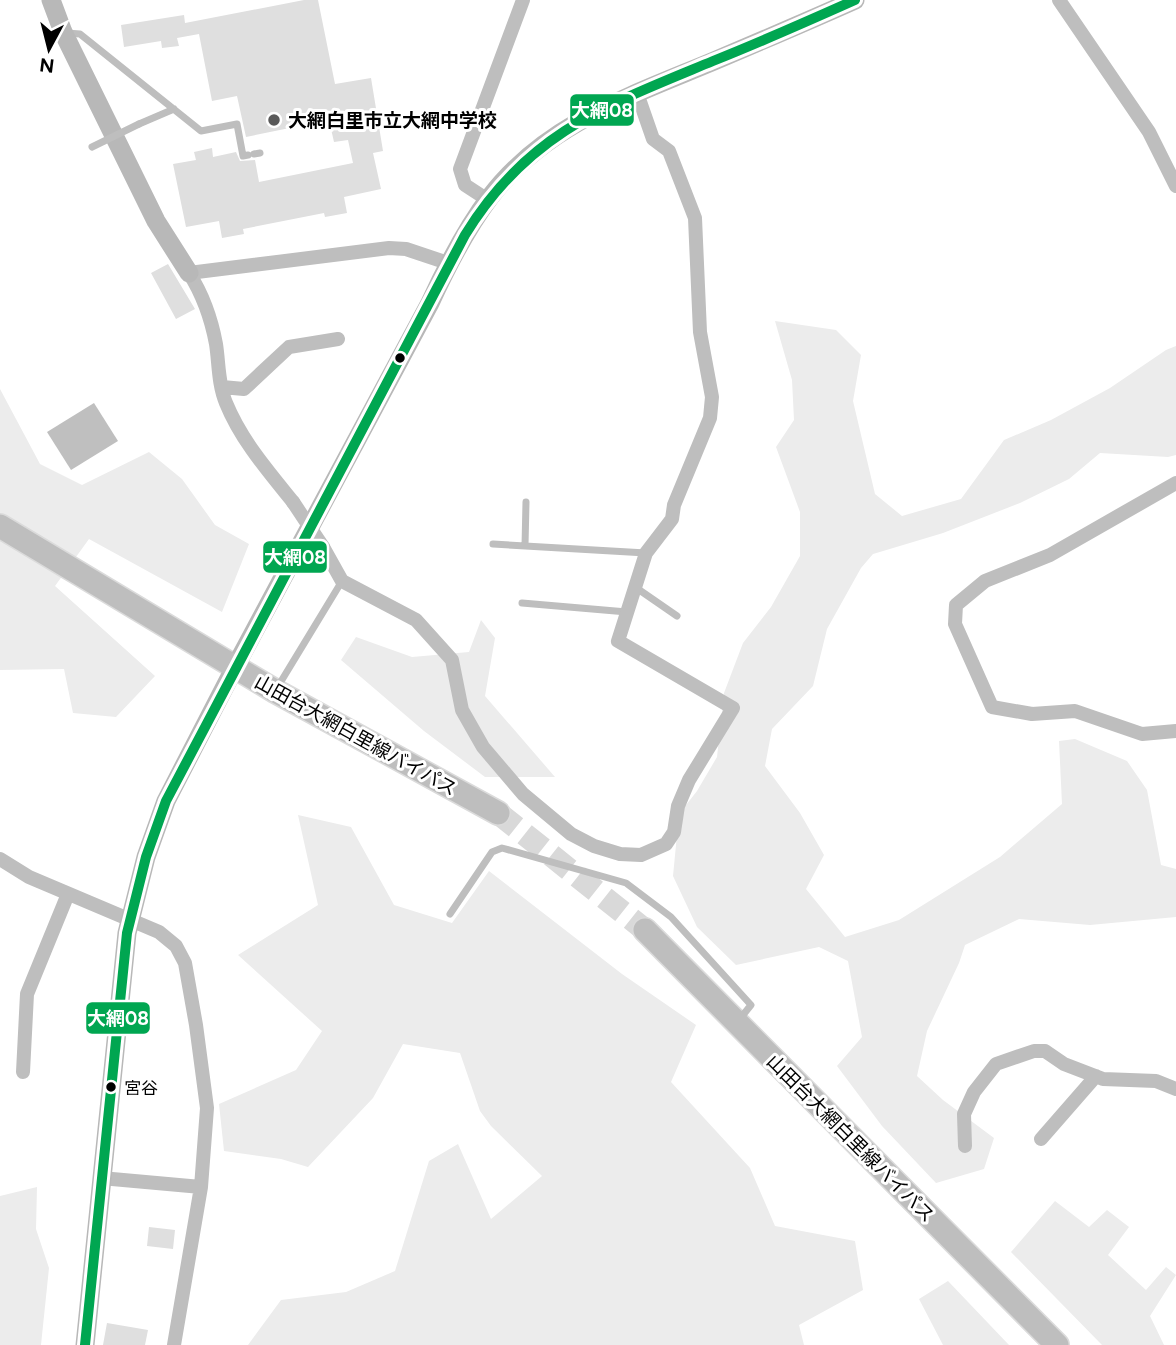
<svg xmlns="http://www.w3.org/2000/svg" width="1176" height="1345" viewBox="0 0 1176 1345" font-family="Figtree,'Noto Sans JP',sans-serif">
	<rect width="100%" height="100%" fill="#fff"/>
	<path fill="#ececec" d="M775 321 836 330 861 355 853 401 875 494 902 516 961 499 1004 440 1051 420 1110 388 1166 350 1176 346V455L1168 457 1100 453 1069 479 1020 503 943 533 873 554 861 568 827 629 813 686 772 729 765 766 800 813 824 855 806 889 845 937 899 920 1000 857 1062 804 1059 741 1075 739 1127 761 1147 790 1161 865 1176 869V917L1090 925 1019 919 965 945 959 963 927 1031 917 1076 943 1100 994 1138 984 1169 936 1183 882 1126 837 1066 862 1037 848 961 819 947 736 965 697 927 673 876 679 814 697 791 717 757 724 693 743 643 771 607 800 556V512L776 447 794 420 792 380Z
		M0 389 40 464 82 485 149 452 182 479 215 525 249 544 222 612 89 539 55 586 155 676 116 717 73 713 64 669 0 670Z
		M481 620 495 638 485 696 555 777H485L424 731 341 660 356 637 412 657 469 652Z
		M298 815 351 827 394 905 452 923 489 871 622 974 696 1025 671 1082 750 1168 775 1226 855 1241 863 1290 799 1325 804 1345H248L281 1300 346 1292 395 1271 429 1161 458 1144 491 1219 542 1176 491 1126 480 1111 460 1053 403 1044 373 1098 308 1167 281 1159 224 1151 219 1104 296 1070 322 1031 238 955 318 905Z
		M37 1187 36 1229 49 1268 41 1345H0V1196Z
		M1055 1201 1089 1227 1107 1210 1129 1227 1108 1255 1146 1290 1166 1267 1176 1275 1150 1316 1164 1345H1102L1011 1252Z
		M948 1281 1009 1345H943L919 1299Z"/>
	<path fill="#bfbfbf" d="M94 403 118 441 71 470 47 432Z"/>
	<path fill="#dfdfdf" d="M304 0H318L335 84 371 78 383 151 373 153 381 189 344 197 347 213 325 217 324 213 243 229 244 234 222 238 219 221 186 227 173 164 196 160 194 152 212 148 213 157 236 152 240 161 255 160 259 182 353 163 348 140 334 142 329 120 246 137 237 96 212 101 199 34 177 38 179 46 162 48 161 41 124 47 121 25 184 15 185 23Z
		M168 264 195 309 176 319 151 273Z
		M149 1227 175 1230 173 1249 147 1246Z
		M107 1323 148 1330 145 1345H103Z"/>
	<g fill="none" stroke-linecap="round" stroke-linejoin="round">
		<path stroke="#d9d9d9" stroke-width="23" stroke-dasharray="23 11" stroke-linecap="butt" d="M498 813 645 930"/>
		<g stroke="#dbdbdb" stroke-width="26">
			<path id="primary" d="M0 526 275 691 498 813
				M645 930 1057 1345"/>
		</g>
		<path stroke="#bebebe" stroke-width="7" d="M67 33 80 34 201 131 237 124 243 156 248 155
			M139 124 174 109
			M254 154 260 153
			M493 544 646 553
			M525 546 526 502
			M635 587 677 616
			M522 603 627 612
			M277 688 342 581
			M450 914 492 852 502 848 626 883 671 917 751 1005 739 1020"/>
		<path stroke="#bebebe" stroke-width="14" d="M1059 0 1149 132 1176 186
			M488 200 465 185 460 169 523 0
			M222 387 244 389 289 347 338 339
			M1176 483 1050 555 985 581 956 605 955 624 992 707 1032 714 1075 711 1142 734 1176 731
			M293 502C268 471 241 440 226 403 218 384 219 363 216 344 211 317 203 295 189 273L389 248 406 249 448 263
			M323 547 342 581 416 620 452 660 462 710 483 747 523 794 571 834 594 846 620 854 641 855 666 844 674 832 678 806 689 780 733 708 618 641 646 553 672 519 674 505 710 418 712 397 700 332 695 218 669 151 653 139 637 93
			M0 859 29 877 159 932 176 946 185 963 196 1025 207 1108 201 1187 174 1345
			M23 1072 27 994 68 894
			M1041 1139 1096 1076
			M965 1146 964 1114 974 1092 996 1064 1034 1051H1045L1064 1064 1103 1079 1156 1081 1176 1089
			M101 1178 201 1187"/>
		<path stroke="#b8b8b8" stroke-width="19" d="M51 0 63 32 156 221 189 273
			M85 1345 127 933 146 857 166 801 235 667 430 303C447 266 466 229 490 197 545 124 633 95 714 61 761 41 808 21 855 0"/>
		<use href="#primary" stroke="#bebebe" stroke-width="23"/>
		<path stroke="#bebebe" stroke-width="7" d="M92 147 139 124"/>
		<path stroke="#bebebe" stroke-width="14" d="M293 502 323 547"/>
		<g stroke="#fff" stroke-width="16">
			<path id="bus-1" d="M85 1345 127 933 146 857 166 801 465 235C528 132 607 105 713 61 761 42 808 21 855 0"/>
		</g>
		<use href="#bus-1" stroke="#00a651" stroke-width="10"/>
	</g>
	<circle fill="#595959" stroke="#fff" stroke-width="2.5" cx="274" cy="120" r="7"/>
	<g fill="#000" stroke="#fff" stroke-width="2.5">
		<circle cx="400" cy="358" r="6"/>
		<circle cx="111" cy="1087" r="6"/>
	</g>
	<g text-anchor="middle" stroke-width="6" stroke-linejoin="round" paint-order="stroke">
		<g font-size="17" fill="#000" stroke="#fff" text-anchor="start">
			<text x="124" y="1094">宮谷</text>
		</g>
		<g font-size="19" font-weight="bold" fill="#000" stroke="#fff" text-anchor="start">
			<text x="288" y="127">大網白里市立大網中学校</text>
		</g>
		<g font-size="19" fill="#000" stroke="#fff">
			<text transform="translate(356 735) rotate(29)" y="7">山田台大網白里線バイパス</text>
			<text transform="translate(851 1138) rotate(45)" y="7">山田台大網白里線バイパス</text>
		</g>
	</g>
	<g stroke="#fff" stroke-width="2.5">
		<rect x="569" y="93" width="66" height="34" rx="7" fill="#00a651"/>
		<rect x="262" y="540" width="66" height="34" rx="7" fill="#00a651"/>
		<rect x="85" y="1001" width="66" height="34" rx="7" fill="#00a651"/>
	</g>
	<g font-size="19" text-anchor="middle" font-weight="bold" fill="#fff">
		<text x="602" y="117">大網08</text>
		<text x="295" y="564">大網08</text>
		<text x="118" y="1025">大網08</text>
	</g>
	<g transform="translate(49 49) rotate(187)" stroke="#ffffff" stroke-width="5" paint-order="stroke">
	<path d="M0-5L12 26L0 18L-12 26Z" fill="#000000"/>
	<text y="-10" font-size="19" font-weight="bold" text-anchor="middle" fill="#000000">N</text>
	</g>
</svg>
